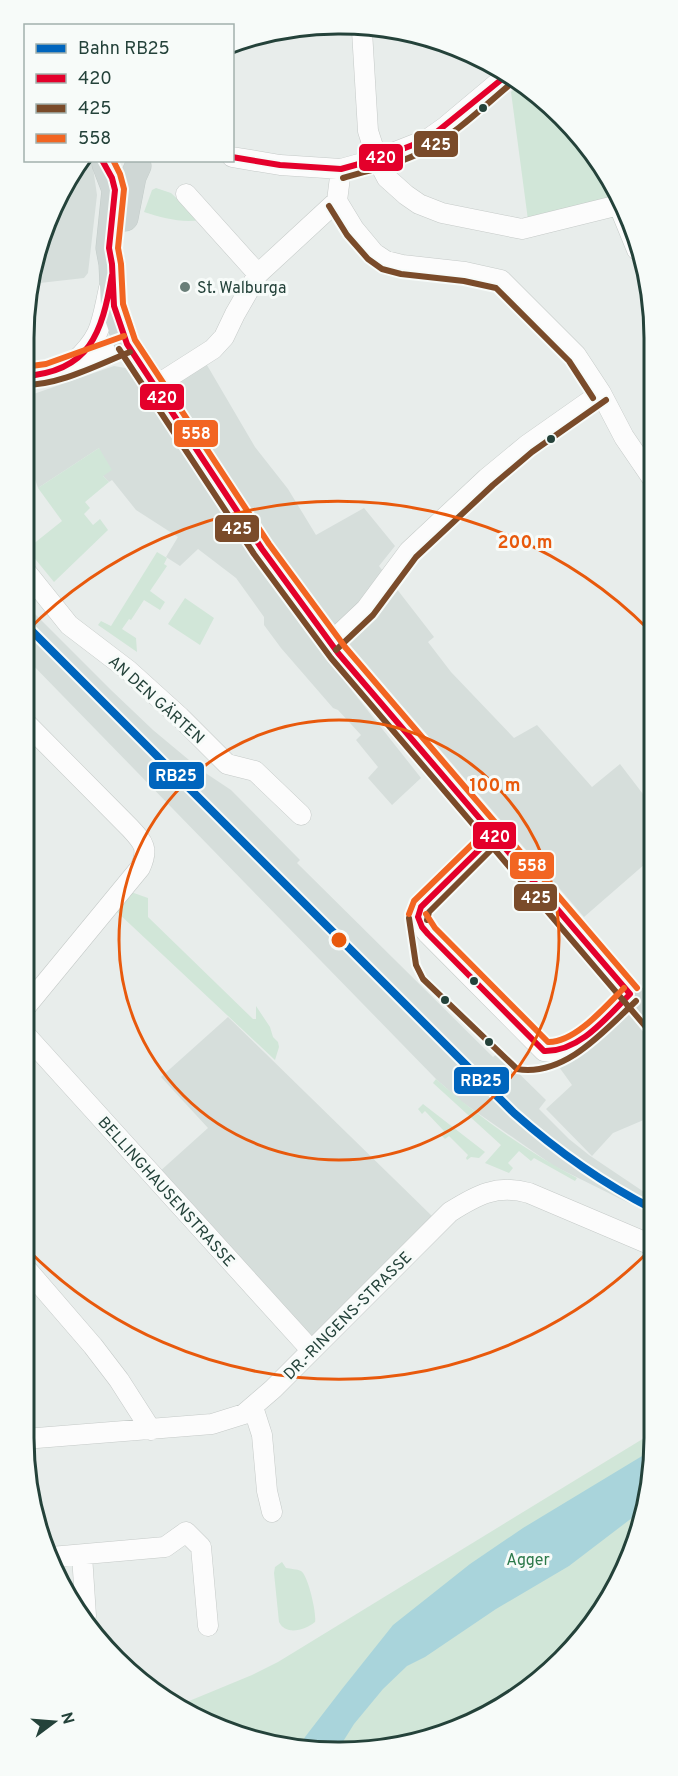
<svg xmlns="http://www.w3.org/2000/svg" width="678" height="1776" viewBox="0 0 678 1776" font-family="Overpass,sans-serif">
	<rect width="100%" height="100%" fill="#e8edeb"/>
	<path fill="#d6dedb" d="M83 161H92L97 195 88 273 84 278 31 284 35 257Z
		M204 360 255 447 288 489 316 535 364 508 395 546 379 566 434 637 428 642 451 672 514 738 537 725 592 787 620 764 646 798 653 822V857L584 917 350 645 287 564 165 384Z
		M114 366 131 369 247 549 305 631 421 778 392 805 368 778 378 767 356 740 361 735 338 710 333 708 281 648 264 625V617L236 578 198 549 180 566 166 557 178 537 136 510 112 480 109 482 103 476 99 448 38 488 24 446 25 397Z
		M24 603 111 690 153 730 201 770 231 790 300 860 297 863 493 1057 498 1053 546 1100 539 1109 569 1139 589 1155 653 1198V1215L554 1166 462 1102 436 1079 24 656Z
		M619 1011 627 1012 652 1043 650 1045 653 1049V1116L613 1133 592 1156 546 1109 572 1085 559 1067Z
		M228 1017 434 1218 311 1340 158 1173 208 1128 161 1077Z"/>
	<path fill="#d1e6d8" d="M519 85 576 131 619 196 528 220 511 92Z
		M156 188 171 193 200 220C181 223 163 218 144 212L152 190Z
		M99 448 112 470 103 476 109 482 85 502 90 508 84 514 93 525 100 519 108 530 54 582 27 549 62 521 38 488Z
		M157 552 167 558 164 564 167 566 150 591 165 602 160 610 144 600 131 620 129 619 122 629 136 638 137 652 98 625 101 621 111 626Z
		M185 598 214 618 200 645 168 624Z
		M131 892 148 898V917L253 1019H256V1006L270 1027 273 1037 278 1042 279 1047 275 1060 116 911Z
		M436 1079C477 1116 528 1152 577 1178L575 1181 534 1158 531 1161 519 1151 508 1163 513 1168 509 1173 485 1163 501 1145 433 1083Z
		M423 1104 485 1152 479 1158 471 1157 467 1160 466 1158 468 1155 449 1136 445 1139 441 1135 444 1131 425 1111 422 1114 418 1109Z
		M654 1432 643 1519 589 1628 514 1699 401 1746 298 1749 182 1710 177 1706 252 1675 278 1662Z
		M282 1562 286 1568C291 1569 297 1569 301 1571 308 1575 317 1614 315 1622 305 1630 286 1636 279 1622L274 1573 275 1567Z"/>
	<path fill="#a9d4db" d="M652 1450 645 1508 569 1566 496 1609 425 1657 407 1666 383 1689 354 1724 339 1748 299 1749 305 1737 342 1689 393 1625 470 1564 523 1528Z"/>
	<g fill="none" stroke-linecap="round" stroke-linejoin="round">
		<g stroke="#c5cac8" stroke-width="21">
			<path id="minor" d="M362 31 368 131 377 159 387 178 406 195 419 204 442 213 522 229 623 204
				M232 157 280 165 341 169 377 159 428 139 445 127 507 75
				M186 194 258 274
				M337 201 354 229 374 253 386 261 402 265 465 272 501 280 576 355 601 393 624 437 652 478
				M619 206 637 250
				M74 362C102 336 101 324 109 288
				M24 376H36L49 373 127 344
				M166 379 213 349 224 337 235 314 258 274 337 201 341 169
				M24 569 69 625 128 670 180 717 227 764 255 771 301 815
				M330 643 366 609 409 551 487 478 527 445 601 393
				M24 721 130 828C144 843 149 849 140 868L24 1009
				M494 835 421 907C417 919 420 925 428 934L544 1051C572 1058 611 1012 630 994
				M24 1033 311 1350
				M24 1266 93 1346 119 1380 151 1430
				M253 1407 262 1435 267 1491 272 1512
				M24 1439 212 1424 244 1414 273 1389 450 1212C477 1195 497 1184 529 1193L654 1246
				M82 1555 86 1616
				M51 1557 165 1547 186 1532 201 1547 208 1626"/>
		</g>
		<g stroke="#c3ccc9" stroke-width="27">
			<path id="major" d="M105 164 115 190 109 248 112 264 114 306 127 344 262 549 338 653 653 1021
				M125 218 133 177 138 166"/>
		</g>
		<use href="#minor" stroke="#fcfcfc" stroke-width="20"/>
		<use href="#major" stroke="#cfd7d5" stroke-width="26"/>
		<g stroke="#f7fbf9" stroke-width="10">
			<path id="bus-1" d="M232 157 280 165 341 169 377 159 428 139 507 75
				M102 160 112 178 115 190 109 248 112 264 114 306 127 344 262 549 338 653 630 994
				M24 376C90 372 102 333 112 275
				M418 917 422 927 428 934 544 1051C580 1052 607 1017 630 994
				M418 917 421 907 494 835"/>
		</g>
		<g stroke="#f7fbf9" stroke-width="10">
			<path id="bus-2" d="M343 178C370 170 399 164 424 151 457 133 484 106 513 82
				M329 206 347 235 368 259 382 269 401 274 464 281 496 288 569 361 593 398
				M119 349 254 554 331 658 646 1027
				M24 385C60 385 97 365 130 352
				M336 650 373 615 416 557 493 485 532 452 606 400
				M409 918 416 965 423 979 517 1069C565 1077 604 1031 636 1001
				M427 920 429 912 500 841"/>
		</g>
		<g stroke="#f7fbf9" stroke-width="10">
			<path id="bus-3" d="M113 160 120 174 124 189 118 248 121 264 123 304 135 340 269 544 345 647 637 988
				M24 367 46 364 124 336
				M409 914 414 901 488 829
				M426 914 435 928 548 1042C575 1043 606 1006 624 988"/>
		</g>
		<use href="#bus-1" stroke="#e4002b" stroke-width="6"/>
		<use href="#bus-2" stroke="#7a4b2a" stroke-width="6"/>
		<use href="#bus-3" stroke="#f26522" stroke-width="6"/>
		<g stroke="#f7fbf9" stroke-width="12">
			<path id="rail-1" d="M24 623 514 1113C557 1151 602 1183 653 1209"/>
		</g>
		<use href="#rail-1" stroke="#0065bd" stroke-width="8"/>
	</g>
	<g fill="none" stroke="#e8590c" stroke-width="3">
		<circle cx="339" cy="940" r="220"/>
		<path d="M652 1248A439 439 0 0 1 26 1248M26 632A439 439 0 0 1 649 630"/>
	</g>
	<g fill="#24423a" stroke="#f7fbf9" stroke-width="2">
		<circle cx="483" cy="108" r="5"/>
		<circle cx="551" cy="439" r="5"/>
		<circle cx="474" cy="981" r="5"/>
		<circle cx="445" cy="1000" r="5"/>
		<circle cx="489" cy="1042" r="5"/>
	</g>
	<circle fill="#697e78" stroke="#f7fbf9" stroke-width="2" cx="185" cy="287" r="6"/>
	<g text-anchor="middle" stroke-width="6" stroke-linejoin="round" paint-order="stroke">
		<g font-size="16" fill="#24423a" stroke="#f7fbf9" text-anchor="start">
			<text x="197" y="293">St. Walburga</text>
		</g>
		<g font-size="16" fill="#24423a" stroke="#f7fbf9">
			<text transform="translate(157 699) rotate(42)" y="6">AN DEN GÄRTEN</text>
			<text transform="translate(167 1191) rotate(48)" y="6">BELLINGHAUSENSTRASSE</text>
			<text transform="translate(347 1315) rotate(-45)" y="6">DR.-RINGENS-STRASSE</text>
		</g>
		<g font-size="16" fill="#2d7a4b" stroke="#f7fbf9">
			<text x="528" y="1565">Agger</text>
		</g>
	</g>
	<path d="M0 0H678V1776H0ZM338 34H340A304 304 0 0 1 644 338V1438A304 304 0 0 1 340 1742H338A304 304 0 0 1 34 1438V338A304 304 0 0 1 338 34Z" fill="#f7fbf9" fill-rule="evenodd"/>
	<path fill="none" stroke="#24423a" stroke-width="3" d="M338 34H340A304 304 0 0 1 644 338V1438A304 304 0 0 1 340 1742H338A304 304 0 0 1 34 1438V338A304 304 0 0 1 338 34Z"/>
	<circle cx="339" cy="940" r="9" fill="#e8590c" stroke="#f7fbf9" stroke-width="3"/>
	<g font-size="18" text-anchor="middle" font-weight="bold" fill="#e8590c" stroke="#f7fbf9" stroke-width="6" stroke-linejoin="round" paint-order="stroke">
		<text x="525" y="548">200 m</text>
		<text x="495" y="791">100 m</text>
	</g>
	<g stroke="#f7fbf9" stroke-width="2">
		<rect x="413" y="130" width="46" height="28" rx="6" fill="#7a4b2a"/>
		<rect x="358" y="143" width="46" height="29" rx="6" fill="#e4002b"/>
		<rect x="139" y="383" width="46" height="28" rx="6" fill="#e4002b"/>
		<rect x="173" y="419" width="46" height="29" rx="6" fill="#f26522"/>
		<rect x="214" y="514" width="46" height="29" rx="6" fill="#7a4b2a"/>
		<rect x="148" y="761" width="57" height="29" rx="6" fill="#0065bd"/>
		<rect x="472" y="821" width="45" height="29" rx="6" fill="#e4002b"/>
		<rect x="509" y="851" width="46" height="29" rx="6" fill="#f26522"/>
		<rect x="513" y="883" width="45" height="29" rx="6" fill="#7a4b2a"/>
		<rect x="453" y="1066" width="57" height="29" rx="6" fill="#0065bd"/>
	</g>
	<g font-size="16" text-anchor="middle" font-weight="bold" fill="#fff">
		<text x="436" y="150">425</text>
		<text x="381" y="163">420</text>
		<text x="162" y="403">420</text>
		<text x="196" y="439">558</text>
		<text x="237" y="534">425</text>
		<text x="176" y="781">RB25</text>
		<text x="495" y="842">420</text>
		<text x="532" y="871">558</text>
		<text x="536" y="903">425</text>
		<text x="481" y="1086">RB25</text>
	</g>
	<rect x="24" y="24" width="210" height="138" fill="#f7fbf9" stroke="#a3b1ad" stroke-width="1.5"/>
	<rect x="36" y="44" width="30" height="9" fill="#0065bd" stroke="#a3b1ad" stroke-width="1.5"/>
	<text x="78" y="54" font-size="18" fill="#24423a">Bahn RB25</text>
	<rect x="36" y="74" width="30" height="9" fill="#e4002b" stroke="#a3b1ad" stroke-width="1.5"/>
	<text x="78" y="84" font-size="18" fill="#24423a">420</text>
	<rect x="36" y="104" width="30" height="9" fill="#7a4b2a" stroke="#a3b1ad" stroke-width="1.5"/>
	<text x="78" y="114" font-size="18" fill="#24423a">425</text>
	<rect x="36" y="134" width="30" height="9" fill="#f26522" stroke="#a3b1ad" stroke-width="1.5"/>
	<text x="78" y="144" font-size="18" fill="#24423a">558</text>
	<g transform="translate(54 1722) rotate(74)" stroke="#f7fbf9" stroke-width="4.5" paint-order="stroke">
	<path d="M0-4.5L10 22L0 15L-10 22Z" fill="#24423a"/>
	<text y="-9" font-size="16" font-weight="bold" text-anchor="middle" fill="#24423a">N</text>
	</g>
</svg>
